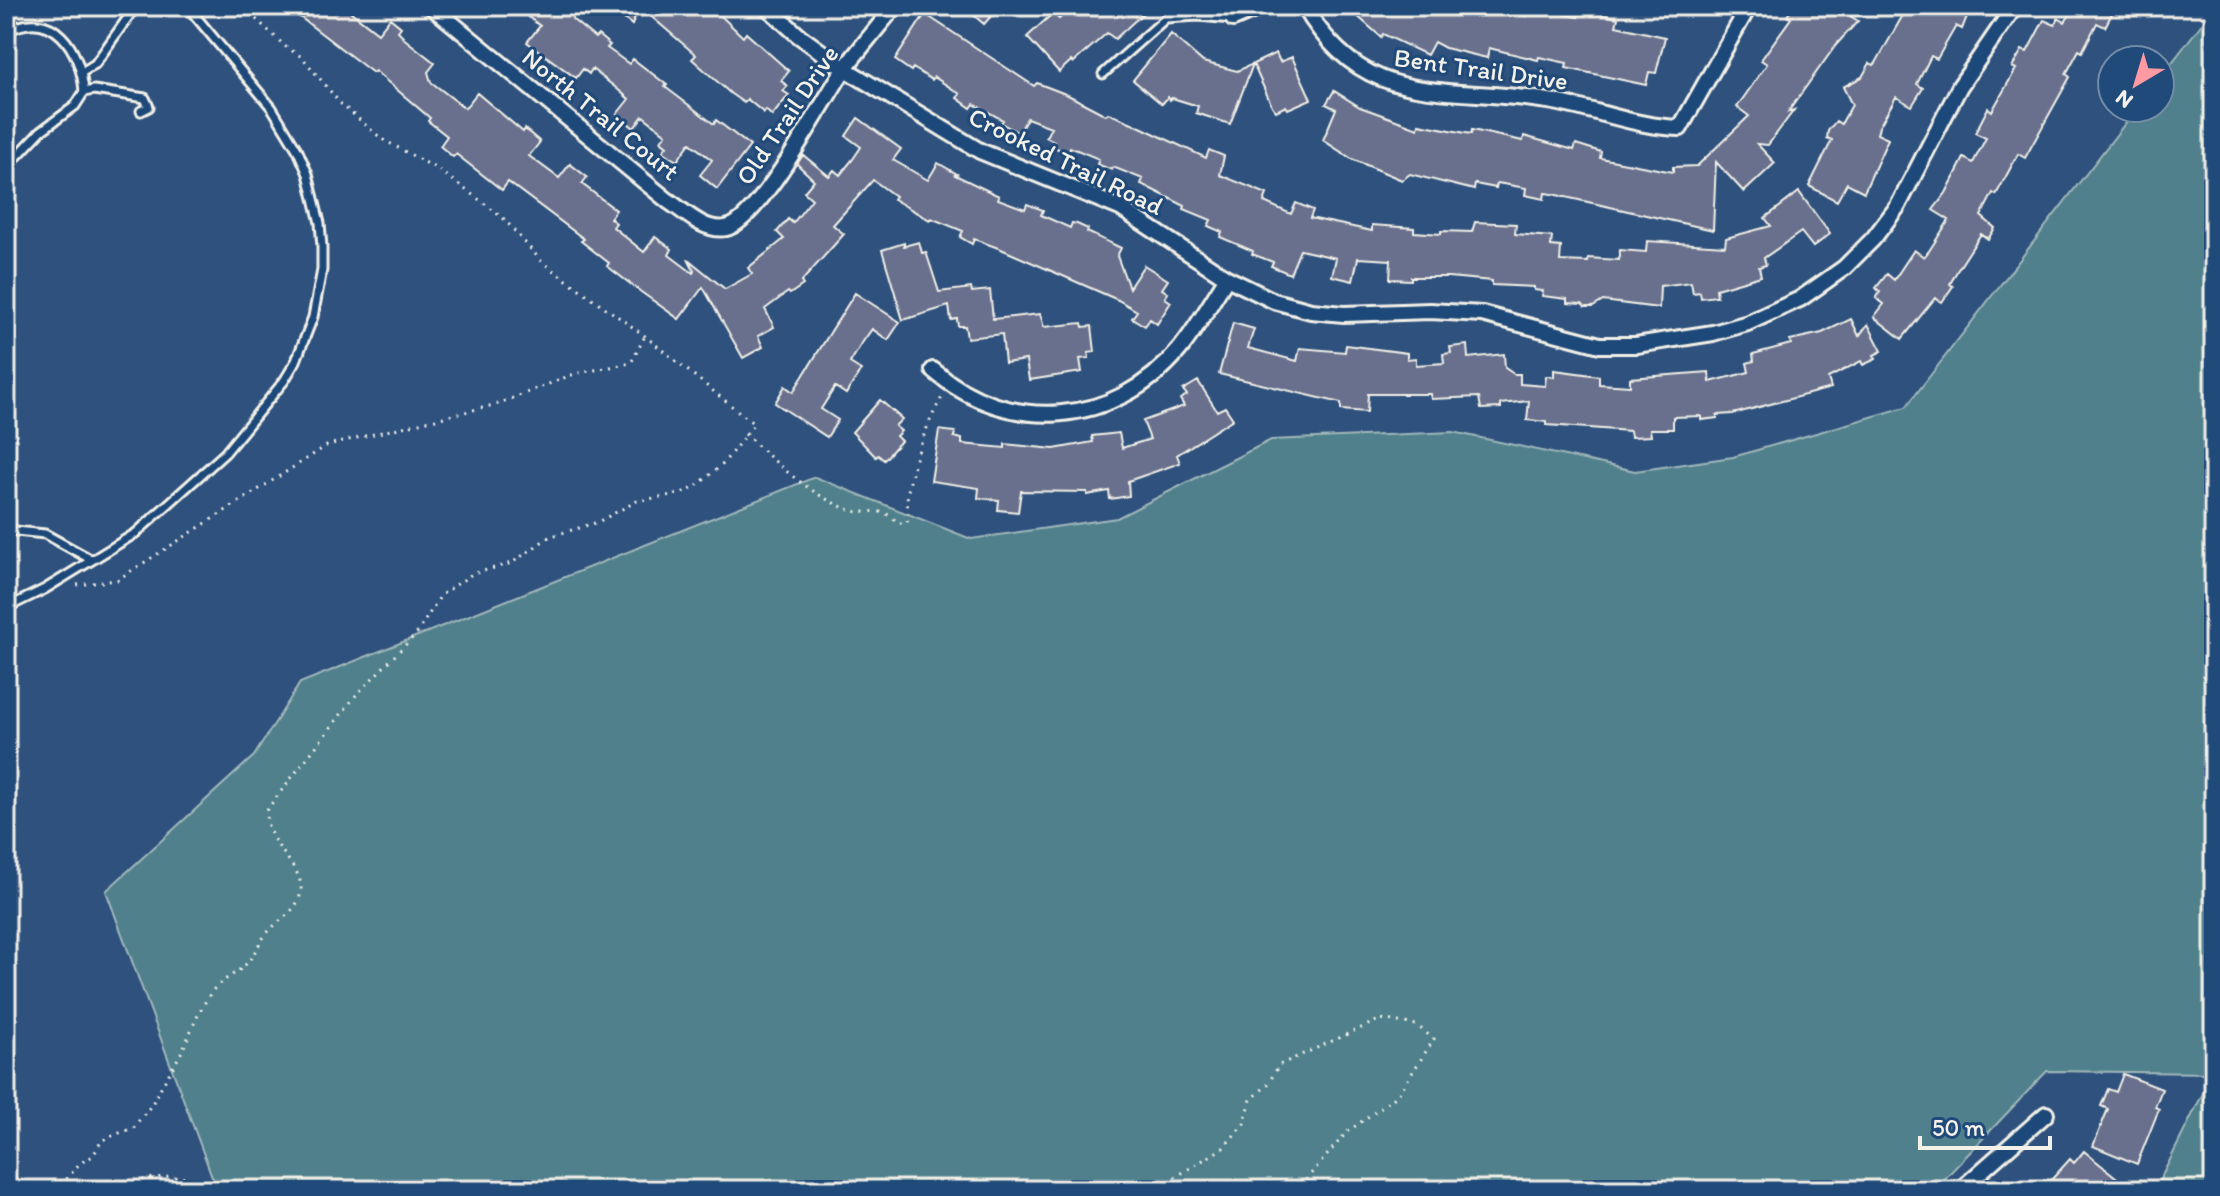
<svg xmlns="http://www.w3.org/2000/svg" width="2220" height="1196" viewBox="0 0 2220 1196" font-family="Itim,sans-serif">
	<rect width="100%" height="100%" fill="#2e517e"/>
	<filter id="ink" filterUnits="userSpaceOnUse"><feTurbulence type="fractalNoise" baseFrequency=".0125" numOctaves="2"/><feDisplacementMap in="SourceGraphic" scale="16" xChannelSelector="R" yChannelSelector="G"/><feConvolveMatrix kernelMatrix="1 2 1 2 8 2 1 2 1" color-interpolation-filters="sRGB"/></filter>
	<g filter="url(#ink)">
		<path fill="#4f808c" stroke="#a2b8ba" stroke-width="2" d="M2214 8V1190H2155L2213 1073 2047 1071 1934 1190H217L106 891 254 756 300 683 815 477 971 539 1117 518 1271 440 1453 432 1635 471 1733 457 1906 407 2137 108H2160V78Z"/>
		<path fill="#686f8d" stroke="#f4f1e8" stroke-width="2" d="M302 6H356L351 12 378 33 390 18 401 27 398 31 403 36 402 37 435 63 428 72 431 82 465 108 477 93 523 132 525 129 540 142 529 156 559 178 570 164 587 177 582 184 616 210 610 218 616 223 613 227 644 252 655 237 672 249 669 255 693 273 694 271 688 259 725 289 752 274 748 268 784 239 777 232 788 219 793 223 812 199 804 192 814 180 797 164 803 155 829 176 834 170 840 175 853 159 861 147 846 136 858 118 901 149 893 160 928 180 938 163 957 174 955 175 999 196 998 199 1025 209 1027 204 1043 210 1041 215 1070 228 1072 223 1077 224 1088 229 1087 232 1121 248 1117 256 1129 288 1144 265 1168 280 1162 289 1168 293 1165 298 1171 302 1157 324 1150 319 1145 326 1132 318 1137 311 1118 300 1001 249 974 239 972 244 960 237 963 231 931 218 930 220 893 199 895 196 873 180 833 225 844 234 801 282 803 285 790 294 788 292 765 309 774 327 758 336 763 347 743 358 703 287 679 319 641 292 607 266 609 263 581 241 584 239 508 182 502 190 456 154 453 157 440 146 447 136 428 121 430 118 375 71 373 73 296 14Z
			M514 6H580L572 19 595 38 598 35 610 45 607 48 629 64 633 59 667 85 665 87 714 124 716 120 750 146 717 189 700 175 712 160 690 143 677 161 669 156 663 151 667 146 661 141 666 134 643 116 634 128 617 114 629 99 616 88 592 69 589 74 583 69 576 78 527 42 540 26Z
			M608 6H726L719 14 743 37 746 33 789 71 781 81 788 86 783 91 789 95 772 116 766 110 764 113 747 99 744 103 731 94 692 59 696 55 639 6 632 25Z
			M963 6H1000L984 24Z
			M1073 6H1151L1115 39 1107 33 1073 63 1071 61 1059 72 1027 37 1053 13 1059 19Z
			M1346 6H1481L1527 16 1529 7 1578 17 1580 10 1618 18 1616 26 1665 37 1656 73 1649 72 1646 85 1566 68 1567 63 1539 57 1538 60 1489 48 1487 58 1445 48 1434 42 1427 55 1383 34 1381 37Z
			M1794 6H1856L1849 15 1858 21 1836 45 1788 112 1794 110 1768 145 1757 144 1775 163 1744 192 1716 162 1713 230 1552 194 1545 193 1544 199 1525 195 1526 188 1497 183 1496 188 1475 184 1474 190 1410 174 1402 180 1352 159 1323 140 1336 109 1326 104 1334 91 1360 107 1418 128 1419 124 1471 134 1472 130 1523 141 1524 136 1574 150 1576 144 1601 152 1600 158 1673 172V167L1697 166 1749 116 1737 107 1767 64 1761 60 1791 18 1787 16Z
			M1908 6H1971L1962 29 1956 26 1937 59 1931 56 1917 84 1923 88 1912 106 1896 97 1879 127 1877 134 1888 139 1864 192 1847 183 1837 201 1809 186 1832 140 1827 138 1828 131 1836 121 1841 124 1852 105 1843 87 1862 77 1870 63 1874 65 1876 63Z
			M2076 6H2116L2105 27 2097 23 2082 52 2079 50 2066 74 2070 77 2025 158 2018 154 1996 195 1993 193 1981 216 1995 228 1988 239 1981 234 1957 271 1950 284 1953 286 1942 302 1935 298 1902 339 1874 317 1884 304 1876 298 1880 292 1876 288 1887 274 1894 280 1914 250 1924 257 1929 251 1949 220 1933 210 1946 193 1964 158 1973 163 1986 138 1975 133 1988 108 1992 111 2016 69 2012 67 2022 50 2027 52 2044 20 2055 25 2058 18 2065 22Z
			M925 14 1034 86 1037 83 1068 95 1106 115 1108 113 1132 123 1206 158 1209 150 1224 156 1220 175 1267 194 1264 202 1291 214 1296 203 1313 210 1310 218 1372 231V225L1414 228V232L1441 234V231L1472 232 1475 222 1516 224 1515 234 1552 237 1551 246 1561 247 1560 261 1588 262V258L1619 260 1620 250 1646 252 1647 241 1725 246 1726 238 1771 226 1765 218 1799 192 1830 234 1813 247 1801 232 1764 258 1766 265 1759 267 1761 276 1716 289 1717 296 1701 298 1700 292 1693 293 1691 282 1660 286 1659 308 1603 301 1593 307H1585L1582 304 1567 303V299L1542 296 1543 291 1534 290V287L1492 285V281L1448 277H1411V280L1390 279 1391 260 1358 258 1353 281 1332 276 1336 258 1300 250 1290 274 1271 266 1273 262 1252 254 1253 251 1220 237 1222 232 1208 226 1211 220 1184 209 1185 206 1141 184 1143 179 1113 167 1112 170 1097 164 1099 159 1070 147 1068 153 1056 148 1052 146 1054 141 1046 137 1051 127 1027 118 1019 133 1001 123 1003 120 974 104 971 108 957 98 960 94 934 77 932 80 913 68 911 71 895 60Z
			M1171 34 1203 62 1237 71 1253 64 1230 124 1196 113 1198 106 1172 98 1170 100 1168 97 1162 104 1133 80Z
			M1276 53 1280 62 1292 57 1311 99 1288 109 1286 106 1276 111 1272 106 1253 64Z
			M919 242 922 253 926 252 939 292 971 288 972 292 990 290 993 319 1040 314 1044 327 1082 323 1083 327 1092 326 1095 352 1088 353 1089 358 1080 359 1082 372 1029 380 1026 360 1005 363 1002 334 967 338 965 326H958L957 319 951 320 949 306 903 320 882 250 904 243V246Z
			M855 293 900 322 888 340 872 329 862 343 850 363 861 370 846 394 835 387 821 409 838 420 827 437 775 403 785 386 793 392Z
			M1851 319 1859 336 1868 324 1882 351 1874 355 1876 359 1863 365 1861 361 1828 378 1831 388 1733 414 1717 415V418L1701 420V416L1673 417V429H1650L1651 436 1631 437 1630 431 1547 425V422L1527 420 1529 401 1501 404V408L1481 409 1479 397 1431 399 1430 394H1368L1367 412 1341 410V403L1219 374 1233 323 1254 329 1248 348 1297 361 1300 348 1345 352 1346 345 1407 353V359L1416 358V365L1444 363 1443 354 1451 353 1450 347 1467 345 1468 358 1504 354 1505 368 1514 374H1520V384L1545 386 1546 376 1554 377V370L1599 376V384L1630 386V378L1709 372 1710 382 1749 372 1747 363 1754 361 1753 354 1791 344 1790 340 1822 333Z
			M1198 381 1217 411 1225 407 1233 419 1177 455 1180 463 1128 481 1129 496 1110 499 1109 491 1087 495V492L1021 491 1018 512 998 510 999 500 978 498 979 488 931 481 939 430 955 432 954 437 962 439V444L1005 448V444L1054 449 1093 442 1092 436 1119 433 1122 448 1150 439 1143 421 1184 406 1180 399 1187 395 1183 390Z
			M880 400 902 419 895 426 901 431 896 436 901 441 884 460 878 455 876 457 852 432Z
			M2123 1074 2162 1089 2155 1107 2159 1109 2137 1164 2093 1146 2108 1109 2101 1106 2108 1089 2116 1092Z
			M2084 1151 2096 1161 2132 1190H2042L2070 1159 2074 1163Z"/>
		<g fill="none" stroke-linecap="round" stroke-linejoin="round">
			<g stroke="#f4f1e8" stroke-width="13">
				<path id="service" d="M6 32C53 5 81 50 84 92L75 106 41 131 6 168
					M81 73 95 64 136 6
					M1103 74 1166 18 1198 16 1233 19
					M84 92 94 90 145 98 149 107 141 111
					M6 530 45 534 92 560
					M6 608 45 589 136 533 225 453 284 381 296 361 313 317 322 270V247L320 223 308 174 298 151 272 108 187 6"/>
			</g>
			<g stroke="#f4f1e8" stroke-width="20">
				<path id="minor" d="M431 6 667 200C684 211 704 232 726 228 758 223 824 99 845 68 861 47 878 27 895 6
					M766 6 798 35 845 69 980 151 1120 208 1227 278 1274 301 1311 311 1344 314 1430 311 1482 314 1600 345H1636L1713 333 1748 323 1800 299 1844 268 1873 239 1898 206 1960 86 2015 6
					M1304 6C1365 112 1446 84 1548 101 1593 108 1635 127 1680 128L1749 6
					M1233 19 1264 6
					M933 370C1008 435 1115 427 1179 350 1197 328 1211 302 1227 278
					M1960 1190 2046 1114"/>
			</g>
			<path stroke="#f4f1e8" stroke-width="3" stroke-dasharray="2 6" stroke-linecap="butt" d="M745 434C775 462 809 494 847 509 870 518 878 502 898 523H907C909 512 906 501 908 491 914 459 927 422 944 394
				M77 585 117 580 328 445 498 404 574 374 631 363 645 336
				M37 1190 64 1182 80 1163 93 1156 102 1140 135 1127C140 1117 148 1111 153 1102 162 1084 174 1067 183 1049 192 1029 200 1007 214 989 222 980 234 975 243 967 254 957 258 943 268 932 278 920 295 913 300 896 309 865 259 844 268 808L357 694 417 633 441 595 472 574 512 563 549 537 598 522 637 501 678 494 694 488 722 465 754 424 645 336 543 263 504 219 485 204 439 170 382 139 340 103 302 57 286 47 242 6
				M121 1190C147 1169 208 1177 237 1190
				M1154 1190 1223 1148 1244 1124 1251 1100 1268 1084 1279 1065 1381 1019 1416 1025 1434 1039 1398 1095 1347 1132 1297 1190"/>
			<use href="#service" stroke="#1f4a7a" stroke-width="7"/>
			<use href="#minor" stroke="#1f4a7a" stroke-width="14"/>
		</g>
	</g>
	<g text-anchor="middle" stroke-width="6" stroke-linejoin="round" paint-order="stroke">
		<g font-size="26" fill="#f4f1e8" stroke="#1f4a7a">
			<text transform="translate(1481 69) rotate(8)" y="9">Bent Trail Drive</text>
			<text transform="translate(601 114) rotate(39)" y="9">North Trail Court</text>
			<text transform="translate(787 115) rotate(-56)" y="9">Old Trail Drive</text>
			<text transform="translate(1066 161) rotate(26)" y="9">Crooked Trail Road</text>
		</g>
	</g>
	<rect width="2220" height="1196" fill="none" stroke="#1f4a7a" stroke-width="32"/>
	<rect x="16" y="16" width="2188" height="1164" fill="none" stroke="#f4f1e8" stroke-width="3" filter="url(#ink)"/>
	<g transform="translate(2136 84) rotate(218)"><circle r="38" fill="#1f4a7a" stroke="#748da6" stroke-width="2"/>
	<path d="M0-6L14 30L0 20L-14 30Z" fill="#ff9aa2"/>
	<text y="-12" font-size="22" font-weight="bold" text-anchor="middle" fill="#f4f1e8">N</text>
	</g>
	<path d="M1920 1136v12h130v-12" fill="none" stroke="#f4f1e8" stroke-width="4"/>
	<text x="1932" y="1136" font-size="24" fill="#f4f1e8" stroke="#1f4a7a" stroke-width="6" paint-order="stroke">50 m</text>
</svg>
